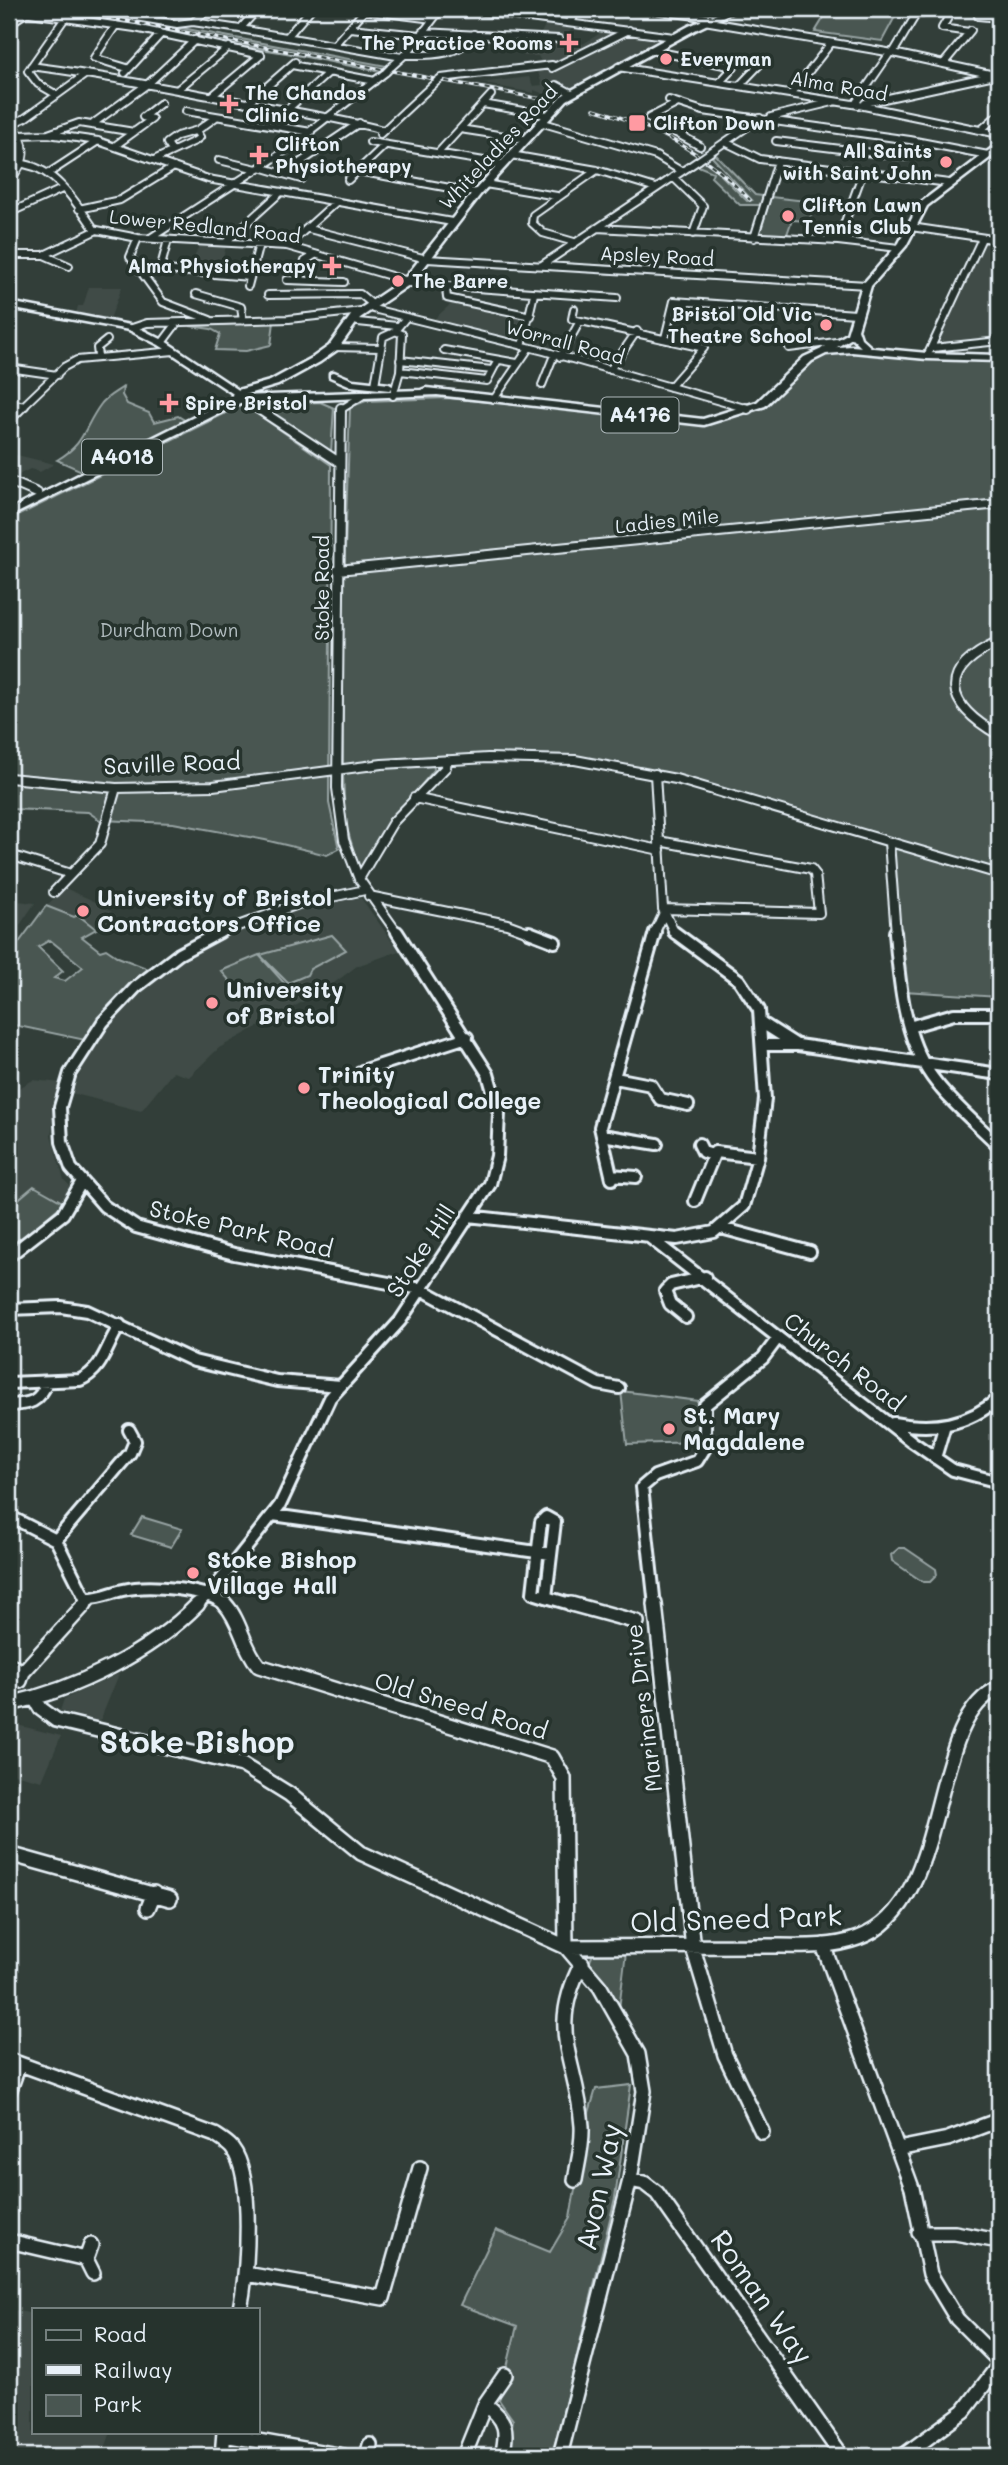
<svg xmlns="http://www.w3.org/2000/svg" width="1008" height="2465" viewBox="0 0 1008 2465" font-family="Mali,sans-serif">
	<rect width="100%" height="100%" fill="#323e39"/>
	<filter id="ink" filterUnits="userSpaceOnUse"><feTurbulence type="fractalNoise" baseFrequency=".0143" numOctaves="2"/><feDisplacementMap in="SourceGraphic" scale="14" xChannelSelector="R" yChannelSelector="G"/><feConvolveMatrix kernelMatrix="1 2 1 2 8 2 1 2 1" color-interpolation-filters="sRGB"/></filter>
	<g filter="url(#ink)">
		<path fill="#3f4b46" d="M548 20 575 23 564 40 583 44 608 28 665 37 550 102 443 82 446 79 542 98 544 94 534 90V93L480 83 529 77 533 86 542 85 536 66 543 65 538 56H524L523 47 533 46 535 37 529 36 530 33H541Z
			M984 240 999 242V339L936 346Z
			M200 242 227 243 221 265 192 264Z
			M89 287H122L110 319 76 313 78 306H83Z
			M454 301 527 317 523 337 504 335 502 338 431 322Z
			M9 453 54 464 40 472 30 469 11 479Z
			M65 888 98 903 116 915 96 929 78 915 75 917 46 906Z
			M361 898 399 951 357 966 326 989 219 1048 189 1077 173 1072 141 1111 71 1093 95 1041 114 1014 134 993 186 954 233 930 258 921 326 901Z
			M9 900 35 903 9 941Z
			M33 1080 62 1083 51 1135 64 1180 73 1189 64 1203 9 1252V1086L19 1088Z
			M119 1674 100 1721 60 1711 64 1699Z
			M9 1723 61 1736 42 1781 9 1773Z
			M9 2309 33 2314V2432H111L104 2451 61 2452 60 2456H9Z"/>
		<path fill="#495651" stroke="#98a4a4" stroke-width="2" fill-rule="evenodd" d="M37 9H79L387 66 380 72 286 53 170 35 86 16 34 11Z
			M829 9 897 13 882 41 815 32Z
			M715 154 755 195 763 196 760 205H740L711 177 713 172 698 166 706 160 747 201 752 200 712 157Z
			M771 197 815 202 809 221 792 220 786 237 759 236Z
			M274 322 271 345 246 351 215 350 220 334 211 329 190 326Z
			M845 352 894 355 922 360H999V997L904 991 888 839 657 771 584 758 433 759 434 770 387 826 362 866H358L345 821 343 774V608L350 407 366 401 447 398 708 424 766 407 807 364 828 354Z
			M123 387 122 395 127 404 149 413 154 422 178 416 186 421 84 472 57 460C86 443 83 428 101 404 106 397 116 392 123 387Z
			M320 402 334 408 331 453 259 404Z
			M240 406 247 407 331 465 329 803 339 849 327 855 265 840 173 823 100 820 88 812 9 809V520Z
			M46 906 74 917 78 915 96 929 82 937 100 951 106 949 118 957 149 969 113 1002 85 1040 9 1024V956ZM50 940 83 967 65 981 54 978 63 971 38 947Z
			M332 935 346 950 310 969 307 975 288 983 260 955Z
			M259 955 285 984 247 1000 221 971Z
			M34 1186 64 1203 9 1250V1207Z
			M621 1391 698 1401 701 1442 627 1444Z
			M142 1517 182 1529 171 1547 131 1535Z
			M899 1548H905L936 1569 937 1575 930 1582H923L892 1561 891 1555Z
			M594 1952H626L619 2009 588 1965Z
			M631 2085 615 2198 557 2438 550 2456H507L513 2420 499 2400 517 2326 460 2305 496 2230 550 2252 570 2218 588 2116 596 2089Z"/>
		<g fill="none" stroke-linecap="round" stroke-linejoin="round">
			<g stroke="#e8f1f8" stroke-width="10">
				<path id="minor-far3" d="M88 9 177 24 193 22 240 29 402 57
					M354 9 433 19
					M461 9 674 37
					M646 9 710 18
					M882 9 922 14
					M953 9 942 28 969 32
					M977 9 978 16 999 18
					M9 10 135 28 261 55
					M704 21 893 53 999 76
					M193 22 209 9
					M9 24 27 12
					M116 25 94 58 127 68
					M350 28 420 35
					M240 29 258 9
					M423 32 559 39
					M287 37 311 9
					M334 45 365 10
					M650 50 734 67 720 82
					M893 53 917 13
					M405 55C430 55 459 57 474 34
					M944 63 971 30
					M292 65 375 81
					M31 66C104 75 175 90 247 103 293 111 338 118 383 130
					M618 67 859 105 999 134
					M390 68 409 51 441 9
					M552 68 629 30
					M125 73 161 34
					M441 78 552 65
					M556 85 571 93
					M740 85 763 61
					M178 89 229 47
					M792 93 831 43
					M57 95 38 84 28 71 65 18
					M212 96 261 55
					M669 100 703 111 910 140 988 155
					M248 103 295 62
					M865 103 990 76
					M483 104 547 115
					M676 104 649 118 700 146
					M855 104 890 53
					M288 109 329 72
					M186 111 311 132
					M143 117 161 103
					M771 117 833 102
					M540 122 656 156 681 171
					M94 123 149 83 195 40
					M11 124 25 118 86 74
					M460 129 524 139
					M982 129 999 114
					M48 134 79 123 134 132
					M380 134 437 81
					M19 135 48 134 98 141 208 179 452 222
					M776 141 906 157
					M370 142 502 164
					M725 142 760 159 949 183
					M116 145 152 119 143 117
					M171 149 167 143 177 136 198 130 216 117
					M715 149 760 118
					M438 153 491 95
					M511 155 597 170 656 188
					M156 159 195 141 200 137 196 131
					M219 160 257 169
					M24 164C57 170 77 204 95 230
					M260 167 301 179
					M358 171 477 193
					M49 173 98 141
					M283 174 359 123
					M673 177 703 206 693 234
					M348 180 385 145
					M485 184 557 196
					M79 209 120 200 174 167
					M9 213 62 189
					M911 227 999 240
					M597 228 838 241 899 248
					M309 229 427 259 867 285
					M152 237 279 155 386 72
					M138 238 130 257 163 302 210 320
					M754 238 778 161
					M168 240 161 266 165 270 250 277
					M227 241 281 192
					M838 241 863 172
					M574 242 543 233 532 223 533 215 597 170
					M287 246 336 202
					M9 255H44L97 230 138 238 287 246 408 281
					M44 255 69 266
					M542 265 699 160
					M287 280 344 282
					M301 280 305 261 315 255
					M407 283 617 298
					M248 286 259 244
					M446 288 447 298 531 316
					M196 294 241 307 243 321
					M268 295 360 294 372 304
					M373 309 544 351 748 409
					M574 309 572 319 704 348 670 387
					M358 322 397 326
					M132 328 147 323 289 319 362 311
					M665 338 674 301 856 314
					M162 343 177 323
					M522 346 534 294
					M333 347 380 348
					M789 348 836 342
					M933 348 999 341
					M444 350 517 363
					M98 356 97 348 107 340
					M927 356 982 238
					M560 357 580 321
					M400 360 492 370
					M9 368 57 375
					M610 370 637 331
					M400 371 487 381 498 360
					M375 385 383 337 394 332 404 320
					M542 385 554 355
					M393 396 400 371 402 334 395 331
					M494 399 529 348
					M246 401 260 410
					M9 403 25 406
					M19 410 64 367 77 360 174 351
					M340 410 362 396"/>
			</g>
			<g stroke="#e8f1f8" stroke-width="12">
				<path id="minor-far2" d="M257 408 339 462
					M341 408 337 788 344 840 359 879 398 934
					M745 408 748 409
					M9 420 21 408
					M9 481 37 493
					M338 570 999 504
					M999 642C937 670 944 704 999 735
					M655 774 663 909 675 934
					M9 778 116 788 213 786 382 764 488 758 575 760 676 779 999 874
					M414 798 660 850
					M659 841 811 869 815 874 819 913 663 909
					M889 842 896 934
					M13 856 71 874
					M359 879 393 822 446 767 447 760
					M54 892 100 844 116 788
					M369 896 507 924 534 934
					M216 934 298 904 365 890
					M654 934 663 915"/>
			</g>
			<g stroke="#e8f1f8" stroke-width="16">
				<path id="minor-far1" d="M220 932 179 954 136 987 103 1022 70 1073 60 1107 62 1142 71 1168 104 1206 136 1227 234 1254 421 1289 598 1384 619 1388
					M529 932 555 942
					M895 932C899 979 903 1037 932 1077 950 1102 977 1124 999 1146
					M762 1023 795 1044
					M909 1027 954 1014H999
					M763 1045H798L999 1074
					M362 1071 467 1037
					M615 1078 651 1085 660 1099 688 1105
					M602 1135 657 1144
					M699 1144 703 1152 712 1155
					M611 1175 636 1177
					M612 1179 600 1127 655 932
					M695 1201 715 1152 758 1157
					M468 1216 677 1239 714 1232 744 1206 758 1157 765 1099 759 1010 739 980 674 932
					M721 1228 810 1252
					M649 1237 911 1441 953 1470 999 1482
					M9 1256 63 1214 81 1183
					M9 1309 61 1307 87 1311 194 1361 277 1381 341 1386
					M686 1317 670 1304 665 1291 671 1285 705 1277
					M9 1383 80 1380C104 1369 106 1345 120 1325
					M9 1405C30 1404 39 1403 47 1382
					M893 1423C934 1430 967 1426 999 1398
					M935 1458 944 1428
					M273 1515 551 1554
					M9 1516 56 1540 85 1598C99 1599 110 1593 123 1590 147 1584 209 1588 226 1606
					M546 1517 555 1522 546 1597 533 1593 541 1522Z
					M56 1540 130 1453 135 1441 129 1430
					M546 1597 577 1606
					M83 1606 90 1599
					M196 1606 219 1582 280 1505 330 1398 400 1321 490 1184 497 1156 499 1113 488 1074 397 932
					M655 1606 642 1487 655 1476 697 1461 705 1448V1405L763 1358 778 1338"/>
			</g>
			<g stroke="#e8f1f8" stroke-width="18">
				<path id="minor" d="M225 1604C241 1621 243 1648 259 1666L552 1757 564 1778 566 1947
					M571 1604 637 1622
					M655 1604 693 1948 725 2055 762 2132
					M9 1665 23 1672
					M20 1681 23 1672 85 1604
					M35 1699 41 1709 56 1720 242 1765 289 1794 361 1853 566 1947 600 1987 638 2054 644 2091 630 2180 560 2456
					M9 1704C75 1690 150 1653 198 1604
					M9 1854 170 1899
					M148 1908 154 1893
					M823 1945 912 2188 930 2274 957 2319 999 2361
					M566 1947C628 1947 690 1946 753 1946 787 1945 826 1950 858 1938 954 1904 925 1719 999 1688
					M9 2060 215 2135C221 2139 228 2143 232 2148 255 2177 247 2274 240 2309
					M9 2092 19 2064
					M898 2149 948 2139 999 2120
					M575 2180C578 2162 583 2144 582 2126 577 2059 546 2032 582 1963
					M630 2180 644 2183 657 2193 842 2456
					M919 2233H955L999 2241
					M9 2241 86 2259
					M91 2245 86 2259 93 2273
					M246 2274 383 2298 420 2168
					M485 2404C507 2420 508 2431 502 2456
					M224 2435 344 2456
					M222 2456 224 2432
					M367 2456 370 2445
					M464 2456 485 2404 505 2375
					M903 2456 964 2411 999 2365"/>
			</g>
			<g stroke="#e8f1f8" stroke-width="11">
				<path id="tertiary" d="M571 21 576 9
					M9 121C26 141 29 160 9 179"/>
			</g>
			<g stroke="#e8f1f8" stroke-width="5">
				<path id="secondary" d="M996 145H999V151L927 206 906 246 871 286 858 329 861 338 874 350 872 352H866L852 338 827 353H821V349L847 334 862 285 899 243 920 203Z
					M9 302 135 326 165 341 243 393 235 395 159 345 129 330 9 308Z"/>
			</g>
			<g stroke="#e8f1f8" stroke-width="5">
				<path id="primary" d="M728 9H739L695 30 567 100 480 195 412 283 360 318 337 350 320 362 278 385 241 396 421 390 426 388 703 419 757 402 804 357 824 348 852 346 927 353 999 355V361L927 359 852 352 826 354 812 361 765 406 704 425 437 395 240 403 9 517V510L230 399 234 391 270 381 312 358 329 346 352 314 404 279 474 191 561 96 689 26Z
					M334 372 353 380 389 384 394 387 389 390 351 386 330 377V373Z"/>
			</g>
			<use href="#minor-far3" stroke="#26332d" stroke-width="6"/>
			<use href="#minor-far2" stroke="#26332d" stroke-width="8"/>
			<use href="#minor-far1" stroke="#26332d" stroke-width="10"/>
			<use href="#minor" stroke="#26332d" stroke-width="13"/>
			<use href="#tertiary" stroke="#26332d" stroke-width="8"/>
			<use href="#secondary" fill="#26332d" fill-rule="evenodd"/>
			<use href="#primary" fill="#26332d" fill-rule="evenodd"/>
			<g stroke="#e8f1f8" stroke-width="3.5">
				<path id="rail" d="M62 9 552 101
					M594 109C656 127 705 152 750 200"/>
			</g>
			<use href="#rail" stroke="#26332d" stroke-width="2" stroke-dasharray="5" stroke-linecap="butt"/>
			<g stroke="#e8f1f8" stroke-width="10" stroke-linecap="butt">
				<path id="minor-bridge" d="M386 72 390 68
					M437 81 441 78
					M699 160 715 149"/>
			</g>
			<use href="#minor-bridge" stroke="#26332d" stroke-width="6"/>
		</g>
	</g>
	<g fill="#ff9aa2" stroke="#26332d" stroke-width="2.5">
		<path d="M565.5 32.5h7v7h7v7h-7v7h-7v-7h-7v-7h7z"/>
		<circle cx="666" cy="59" r="7"/>
		<path d="M225.5 93.5h7v7h7v7h-7v7h-7v-7h-7v-7h7z"/>
		<rect x="628" y="114" width="18" height="18" rx="3.5"/>
		<path d="M255.5 144.5h7v7h7v7h-7v7h-7v-7h-7v-7h7z"/>
		<circle cx="946" cy="162" r="7"/>
		<circle cx="788" cy="216" r="7"/>
		<path d="M328.5 255.5h7v7h7v7h-7v7h-7v-7h-7v-7h7z"/>
		<circle cx="398" cy="281" r="7"/>
		<circle cx="826" cy="325" r="7"/>
		<path d="M165.5 392.5h7v7h7v7h-7v7h-7v-7h-7v-7h7z"/>
		<circle cx="83" cy="911" r="7"/>
		<circle cx="212" cy="1003" r="7"/>
		<circle cx="304" cy="1088" r="7"/>
		<circle cx="669" cy="1429" r="7"/>
		<circle cx="193" cy="1573" r="7"/>
	</g>
	<g text-anchor="middle" stroke-width="7" stroke-linejoin="round" paint-order="stroke">
		<g font-size="19" font-weight="bold" fill="#e8f1f8" stroke="#26332d" text-anchor="start">
			<text x="553" y="50" text-anchor="end">The Practice Rooms</text>
			<text x="680" y="66">Everyman</text>
			<text x="245" y="100">The Chandos<tspan x="245" dy="22">Clinic</tspan></text>
			<text x="653" y="130">Clifton Down</text>
			<text x="275" y="151">Clifton<tspan x="275" dy="22">Physiotherapy</tspan></text>
			<text x="932" y="158" text-anchor="end">All Saints<tspan x="932" dy="22">with Saint John</tspan></text>
			<text x="802" y="212">Clifton Lawn<tspan x="802" dy="22">Tennis Club</tspan></text>
			<text x="316" y="273" text-anchor="end">Alma Physiotherapy</text>
			<text x="412" y="288">The Barre</text>
			<text x="812" y="321" text-anchor="end">Bristol Old Vic<tspan x="812" dy="22">Theatre School</tspan></text>
			<text x="185" y="410">Spire Bristol</text>
		</g>
		<g font-size="19" fill="#e8f1f8" stroke="#26332d">
			<text transform="translate(839 86) rotate(10)" y="7">Alma Road</text>
			<text transform="translate(498 147) rotate(-47)" y="7">Whiteladies Road</text>
			<text transform="translate(205 226) rotate(6)" y="7">Lower Redland Road</text>
			<text transform="translate(657 256) rotate(3)" y="7">Apsley Road</text>
			<text transform="translate(565 342) rotate(15)" y="7">Worrall Road</text>
			<text transform="translate(667 521) rotate(-6)" y="7">Ladies Mile</text>
			<text transform="translate(322 588) rotate(-90)" y="7">Stoke Road</text>
		</g>
		<g font-size="19" fill="#b0bbbe" stroke="#26332d">
			<text x="169" y="637">Durdham Down</text>
		</g>
		<g fill="#26332d" stroke="#aeb8bb" stroke-width="2">
			<rect x="601.5" y="397.5" width="77" height="35" rx="5"/>
			<rect x="82" y="439.5" width="80" height="35" rx="5"/>
		</g>
		<g font-size="21" font-weight="bold" fill="#e8f1f8">
			<text x="640" y="422">A4176</text>
			<text x="122" y="464">A4018</text>
		</g>
		<g font-size="23" fill="#e8f1f8" stroke="#26332d">
			<text transform="translate(172 764) rotate(-2)" y="8">Saville Road</text>
			<text transform="translate(241 1229) rotate(13)" y="8">Stoke Park Road</text>
			<text transform="translate(421 1251) rotate(-57)" y="8">Stoke Hill</text>
			<text transform="translate(844 1362) rotate(38)" y="8">Church Road</text>
			<text transform="translate(461 1706) rotate(17)" y="8">Old Sneed Road</text>
			<text transform="translate(644 1708) rotate(-97)" y="8">Mariners Drive</text>
		</g>
		<g font-size="23" font-weight="bold" fill="#e8f1f8" stroke="#26332d" text-anchor="start">
			<text x="97" y="906">University of Bristol<tspan x="97" dy="26">Contractors Office</tspan></text>
			<text x="226" y="998">University<tspan x="226" dy="26">of Bristol</tspan></text>
			<text x="318" y="1083">Trinity<tspan x="318" dy="26">Theological College</tspan></text>
			<text x="683" y="1424">St. Mary<tspan x="683" dy="26">Magdalene</tspan></text>
			<text x="207" y="1568">Stoke Bishop<tspan x="207" dy="26">Village Hall</tspan></text>
		</g>
		<g font-size="28" fill="#e8f1f8" stroke="#26332d">
			<text transform="translate(736 1919) rotate(-2)" y="10">Old Sneed Park</text>
			<text transform="translate(599 2187) rotate(-78)" y="10">Avon Way</text>
			<text transform="translate(762 2297) rotate(55)" y="10">Roman Way</text>
		</g>
		<g font-size="30" font-weight="bold" fill="#e8f1f8" stroke="#26332d">
			<text x="197" y="1753">Stoke Bishop</text>
		</g>
	</g>
	<rect width="1008" height="2465" fill="none" stroke="#26332d" stroke-width="35"/>
	<rect x="18" y="18" width="973" height="2430" fill="none" stroke="#e8f1f8" stroke-width="2.5" filter="url(#ink)"/>
	<rect x="32" y="2308" width="228" height="126" fill="#26332d" stroke="#747f7e" stroke-width="2"/>
	<rect x="46" y="2330" width="35" height="10" fill="#26332d" stroke="#747f7e" stroke-width="2"/>
	<text x="94" y="2342" font-size="21" fill="#e8f1f8">Road</text>
	<rect x="46" y="2365" width="35" height="10" fill="#e8f1f8" stroke="#747f7e" stroke-width="2"/>
	<text x="94" y="2378" font-size="21" fill="#e8f1f8">Railway</text>
	<rect x="46" y="2395" width="35" height="21" fill="#495651" stroke="#747f7e" stroke-width="2"/>
	<text x="94" y="2412" font-size="21" fill="#e8f1f8">Park</text>
</svg>
